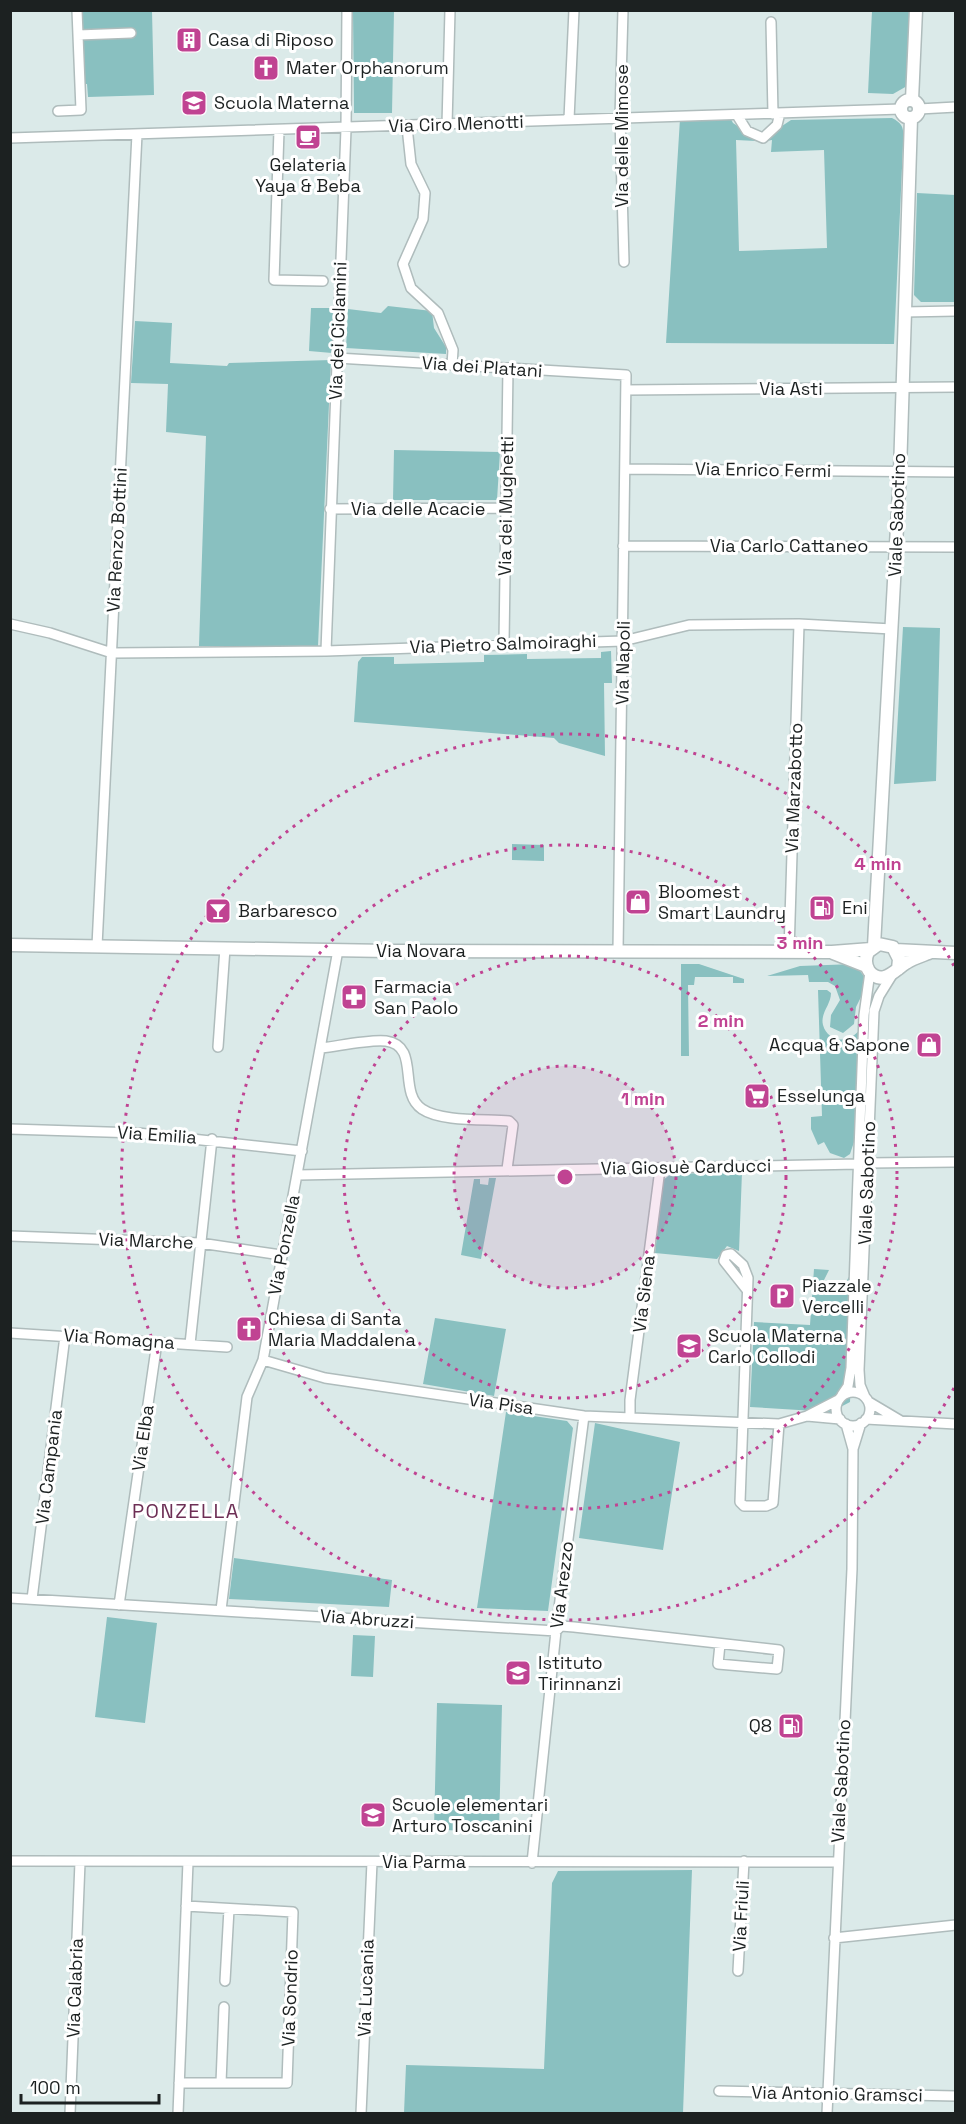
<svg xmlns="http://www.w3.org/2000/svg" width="966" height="2124" viewBox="0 0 966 2124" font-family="'Space Grotesk',sans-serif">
	<rect width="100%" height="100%" fill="#dbeae9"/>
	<path fill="#89c0c0" d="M72 11H152L154 95 88 97 87 84H75Z
		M353 11H394L392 113H354Z
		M872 11H911L907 86 893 94 868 93Z
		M730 117 733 123 756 138V141L736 140 739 251 827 248 824 150 771 152 772 140 766 141 770 134 791 120 892 118C906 125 903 131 903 146L894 344 666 343 680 119Z
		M917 193 955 195V302H921L914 295Z
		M388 306 432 311 434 328 446 347V354L346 348 348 309 381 313Z
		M311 308H333L332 353 309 351Z
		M135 321 172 323 170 363 227 366 229 363 331 360 318 646H199L206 436 166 432 168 384 131 383Z
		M394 450 500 452 497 500H393Z
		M903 627 940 628 936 781 894 784Z
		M611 651 612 683H604L605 756 559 743 554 738 354 722 358 662 362 657H394V664L484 662V655L527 654V659L601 658V652Z
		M512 844 544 845V861L512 860Z
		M681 964H699L744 979V983H733V977H695L694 985H688L689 1056H681Z
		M854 964 864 976 867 985 856 1007 854 1024 843 1033 830 1027 831 1015 840 1000 835 986 828 982H809L808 975 767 976 800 966Z
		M818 990H827L831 993C831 1005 820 1013 823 1025 828 1043 850 1044 860 1029L855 1139 850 1154 844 1158 830 1153 824 1142 818 1145 811 1129V1117L822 1116Z
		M742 1172 739 1251 727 1246 717 1259 655 1253 663 1180 671 1174Z
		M489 1178H496L481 1259 461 1255 474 1179H480V1184L488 1185Z
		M814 1269 829 1270 823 1282 836 1287 846 1282 850 1275 856 1276 850 1402 831 1412 750 1407 754 1322 810 1325Z
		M435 1318 506 1329 494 1396 423 1384Z
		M506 1412 567 1421 573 1428 548 1611 477 1608Z
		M595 1423 680 1442 663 1550 579 1538Z
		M234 1558 392 1580 389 1607 229 1599Z
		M107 1617 157 1623 145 1723 95 1717Z
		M353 1635 375 1636 373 1677 351 1676Z
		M437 1703 502 1705 499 1831 434 1830Z
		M692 1870 683 2113H404L406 2065 544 2069 552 1883 558 1871Z"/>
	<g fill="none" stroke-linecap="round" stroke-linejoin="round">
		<g stroke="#afbcbc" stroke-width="12">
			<path id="street" d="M623 10 620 118 624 262
				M771 22 773 114
				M78 35 131 33
				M919 109 956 107
				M58 111 81 110 77 10
				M737 115 747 131 763 138 777 125 780 113
				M569 119 574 10
				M447 125 450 10
				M407 127 411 164 425 193 423 219 403 264 411 288 438 313 453 350 452 365
				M279 130 274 280 323 281
				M10 138 901 109
				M904 312 956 311
				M337 358 626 375 618 951
				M626 390 956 387
				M626 469 956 472
				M330 509 506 508
				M623 546 956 547
				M10 624 50 633 112 653 326 651 623 641 689 625 799 624 892 629
				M504 643 508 368
				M326 651 346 129 347 10
				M97 946 137 134
				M789 952 799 624
				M218 1047 225 948
				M322 1048C339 1046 370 1039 386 1041 421 1046 397 1092 422 1109 441 1122 485 1119 509 1121L513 1125 507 1169
				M10 1129 138 1133 302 1151
				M868 1163 956 1162
				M298 1175 858 1164
				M10 1236 200 1243 281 1255
				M747 1290 724 1261 726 1255 731 1254 743 1265 748 1278 740 1502 744 1506H766L773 1503 779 1424
				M10 1333 227 1347
				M190 1344 212 1139
				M263 1360 325 1378 584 1416 779 1424 807 1416 838 1400
				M836 1409a17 17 0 1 1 34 0a17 17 0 1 1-34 0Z
				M842 1395 848 1386 851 1368 864 1015 870 972
				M865 1397 860 1385 859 1370 874 1011 879 996 892 975
				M869 1402 901 1421
				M807 1416 840 1419
				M630 1418V1400L660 1169
				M866 1419 956 1424
				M846 1424 853 1449
				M10 1598 556 1631 561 1626 574 1627C642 1635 711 1642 779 1650L777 1669 718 1664 720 1644
				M32 1599 65 1336
				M119 1605 157 1342
				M221 1610 247 1397 263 1360 338 950
				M10 1861 837 1862
				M532 1863 556 1631 584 1416
				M834 1938 956 1925
				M738 1971 744 1861
				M225 1981 229 1909
				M179 2083H287L293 1912 186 1906
				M221 2083 224 2007
				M719 2091 956 2096
				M70 2114 80 1862
				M178 2114 188 1862
				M361 2114 372 1862
				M827 2114 852 1569 853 1449 861 1423"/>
		</g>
		<g stroke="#afbcbc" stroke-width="15">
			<path id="secondary" d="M912 100 916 10
				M901 109a9 9 0 1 1 18 0a9 9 0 1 1-18 0Z
				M10 945 389 951 832 952 871 949
				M874 946 900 472 911 118
				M895 950 956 953
				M833 953 866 966
				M898 969 899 959 893 947 879 944 868 952C865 959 865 965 869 971 882 987 895 970 906 963 913 958 921 956 929 953"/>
		</g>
		<use href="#street" stroke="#fff" stroke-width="9"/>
		<use href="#secondary" stroke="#fff" stroke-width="12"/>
	</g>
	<circle cx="565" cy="1177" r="111" fill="#c04392" fill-opacity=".12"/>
	<g fill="none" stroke="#c04392" stroke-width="3" stroke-dasharray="3 6">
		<circle cx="565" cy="1177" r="111"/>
		<circle cx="565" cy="1177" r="221"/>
		<circle cx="565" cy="1177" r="332"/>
		<path d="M954 1388A443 443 0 1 1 954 966"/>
	</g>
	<defs>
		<g id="building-square" transform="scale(1.35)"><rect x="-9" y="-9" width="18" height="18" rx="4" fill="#c04392" stroke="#fff"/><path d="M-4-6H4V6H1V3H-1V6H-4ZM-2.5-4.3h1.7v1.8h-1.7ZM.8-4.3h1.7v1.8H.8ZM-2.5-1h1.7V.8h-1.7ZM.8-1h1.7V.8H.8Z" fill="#fff"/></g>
		<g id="church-square" transform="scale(1.35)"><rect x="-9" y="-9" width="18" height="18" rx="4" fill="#c04392" stroke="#fff"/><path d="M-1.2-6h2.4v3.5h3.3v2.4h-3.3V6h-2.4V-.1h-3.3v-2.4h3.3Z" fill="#fff"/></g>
		<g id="school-square" transform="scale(1.35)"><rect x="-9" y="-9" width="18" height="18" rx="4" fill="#c04392" stroke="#fff"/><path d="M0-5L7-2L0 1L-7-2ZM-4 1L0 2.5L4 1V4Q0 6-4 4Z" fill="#fff"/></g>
		<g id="cafe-square" transform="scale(1.35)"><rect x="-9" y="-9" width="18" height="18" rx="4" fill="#c04392" stroke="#fff"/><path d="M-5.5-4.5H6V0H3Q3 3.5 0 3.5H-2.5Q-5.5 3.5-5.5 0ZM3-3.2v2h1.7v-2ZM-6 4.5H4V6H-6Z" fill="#fff"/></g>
		<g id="shop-square" transform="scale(1.35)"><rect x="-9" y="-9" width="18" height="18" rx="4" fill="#c04392" stroke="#fff"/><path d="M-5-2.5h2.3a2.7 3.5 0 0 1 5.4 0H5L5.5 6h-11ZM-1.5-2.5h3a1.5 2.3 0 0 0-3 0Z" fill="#fff"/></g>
		<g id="fuel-square" transform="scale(1.35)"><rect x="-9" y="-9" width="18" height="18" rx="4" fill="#c04392" stroke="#fff"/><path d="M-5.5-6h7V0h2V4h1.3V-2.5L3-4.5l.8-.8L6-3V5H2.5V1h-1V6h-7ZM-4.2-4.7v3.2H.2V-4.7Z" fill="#fff"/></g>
		<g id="bar-square" transform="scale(1.35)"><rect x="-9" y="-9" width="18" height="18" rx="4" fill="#c04392" stroke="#fff"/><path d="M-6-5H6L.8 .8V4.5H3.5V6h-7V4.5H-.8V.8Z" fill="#fff"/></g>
		<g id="pharmacy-square" transform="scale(1.35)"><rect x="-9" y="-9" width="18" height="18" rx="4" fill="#c04392" stroke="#fff"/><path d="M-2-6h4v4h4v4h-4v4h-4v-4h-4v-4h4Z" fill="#fff"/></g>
		<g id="supermarket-square" transform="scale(1.35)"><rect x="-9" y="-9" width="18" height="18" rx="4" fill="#c04392" stroke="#fff"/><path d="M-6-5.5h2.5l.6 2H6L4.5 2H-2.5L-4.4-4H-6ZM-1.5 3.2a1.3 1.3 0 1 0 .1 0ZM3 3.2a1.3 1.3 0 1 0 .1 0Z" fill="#fff"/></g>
		<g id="parking-square" transform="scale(1.35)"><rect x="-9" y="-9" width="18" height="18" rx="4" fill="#c04392" stroke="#fff"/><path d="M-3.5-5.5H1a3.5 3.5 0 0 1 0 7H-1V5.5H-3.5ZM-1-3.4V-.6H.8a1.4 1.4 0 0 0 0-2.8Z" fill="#fff"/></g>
	</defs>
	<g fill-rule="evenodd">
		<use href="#building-square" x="189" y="40"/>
		<use href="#church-square" x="266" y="68"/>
		<use href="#school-square" x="194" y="103"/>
		<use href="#cafe-square" x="308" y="137"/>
		<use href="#shop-square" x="638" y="902"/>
		<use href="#fuel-square" x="822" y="908"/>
		<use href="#bar-square" x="218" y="911"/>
		<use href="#pharmacy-square" x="354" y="997"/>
		<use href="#shop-square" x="929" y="1045"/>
		<use href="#supermarket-square" x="757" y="1096"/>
		<use href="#parking-square" x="782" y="1296"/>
		<use href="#church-square" x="249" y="1329"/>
		<use href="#school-square" x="689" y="1346"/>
		<use href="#school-square" x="518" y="1673"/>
		<use href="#fuel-square" x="791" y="1726"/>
		<use href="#school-square" x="373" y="1815"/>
	</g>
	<g text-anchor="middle" stroke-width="6" stroke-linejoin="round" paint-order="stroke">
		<g font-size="18" fill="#1c2121" stroke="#fff" text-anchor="start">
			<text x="208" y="46">Casa di Riposo</text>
			<text x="286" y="74">Mater Orphanorum</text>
			<text x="214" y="109">Scuola Materna</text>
			<text x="308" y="171" text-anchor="middle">Gelateria<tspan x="308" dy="21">Yaya &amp; Beba</tspan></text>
			<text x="658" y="898">Bloomest<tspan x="658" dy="21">Smart Laundry</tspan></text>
			<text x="842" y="914">Eni</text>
			<text x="238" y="917">Barbaresco</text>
			<text x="374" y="993">Farmacia<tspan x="374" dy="21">San Paolo</tspan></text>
			<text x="910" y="1051" text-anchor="end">Acqua &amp; Sapone</text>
			<text x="777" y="1102">Esselunga</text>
			<text x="802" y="1292">Piazzale<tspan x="802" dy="21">Vercelli</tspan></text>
			<text x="268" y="1325">Chiesa di Santa<tspan x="268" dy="21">Maria Maddalena</tspan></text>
			<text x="708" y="1342">Scuola Materna<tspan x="708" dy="21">Carlo Collodi</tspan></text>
			<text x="538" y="1669">Istituto<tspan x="538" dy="21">Tirinnanzi</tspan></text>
			<text x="772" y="1732" text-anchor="end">Q8</text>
			<text x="392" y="1811">Scuole elementari<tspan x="392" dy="21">Arturo Toscanini</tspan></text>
		</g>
		<g font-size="18" fill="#1c2121" stroke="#fff">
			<text transform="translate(456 124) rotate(-2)" y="6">Via Ciro Menotti</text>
			<text transform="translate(622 136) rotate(-90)" y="6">Via delle Mimose</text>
			<text transform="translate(338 331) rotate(-88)" y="6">Via dei Ciclamini</text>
			<text transform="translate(482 367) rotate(4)" y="6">Via dei Platani</text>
			<text x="791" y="395">Via Asti</text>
			<text transform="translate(763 470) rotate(1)" y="6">Via Enrico Fermi</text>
			<text transform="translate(506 506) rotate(-89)" y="6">Via dei Mughetti</text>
			<text x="418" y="515">Via delle Acacie</text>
			<text transform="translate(897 515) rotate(-88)" y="6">Viale Sabotino</text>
			<text transform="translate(117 540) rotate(-87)" y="6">Via Renzo Bottini</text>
			<text x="789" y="552">Via Carlo Cattaneo</text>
			<text transform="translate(503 644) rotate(-2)" y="6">Via Pietro Salmoiraghi</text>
			<text transform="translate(623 663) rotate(-89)" y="6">Via Napoli</text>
			<text transform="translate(794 788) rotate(-88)" y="6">Via Marzabotto</text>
			<text x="421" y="957">Via Novara</text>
			<text transform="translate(157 1135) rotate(4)" y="6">Via Emilia</text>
			<text transform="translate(686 1167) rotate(-1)" y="6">Via Giosuè Carducci</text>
			<text transform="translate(867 1183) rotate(-88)" y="6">Viale Sabotino</text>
			<text transform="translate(146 1241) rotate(2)" y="6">Via Marche</text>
			<text transform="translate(284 1245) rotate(-79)" y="6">Via Ponzella</text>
			<text transform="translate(644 1294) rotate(-83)" y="6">Via Siena</text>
			<text transform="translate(119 1339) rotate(4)" y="6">Via Romagna</text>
			<text transform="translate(501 1404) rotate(8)" y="6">Via Pisa</text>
			<text transform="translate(143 1438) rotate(-82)" y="6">Via Elba</text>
			<text transform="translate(49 1467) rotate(-83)" y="6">Via Campania</text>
			<text transform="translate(562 1585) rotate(-83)" y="6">Via Arezzo</text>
			<text transform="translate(367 1619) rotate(4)" y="6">Via Abruzzi</text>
			<text transform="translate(841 1781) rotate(-87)" y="6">Viale Sabotino</text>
			<text x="424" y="1868">Via Parma</text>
			<text transform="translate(741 1916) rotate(-87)" y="6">Via Friuli</text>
			<text transform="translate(75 1988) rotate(-88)" y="6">Via Calabria</text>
			<text transform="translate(366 1988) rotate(-88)" y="6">Via Lucania</text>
			<text transform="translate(290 1998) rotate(-88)" y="6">Via Sondrio</text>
			<text transform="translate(837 2094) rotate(1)" y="6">Via Antonio Gramsci</text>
		</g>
		<g font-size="20" letter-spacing="1.5" fill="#6d2f55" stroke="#fff">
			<text x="186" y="1518">PONZELLA</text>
		</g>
	</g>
	<circle cx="565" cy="1177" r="9" fill="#c04392" stroke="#fff" stroke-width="3"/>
	<g font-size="18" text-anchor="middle" font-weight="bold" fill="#c04392" stroke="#fff" stroke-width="6" stroke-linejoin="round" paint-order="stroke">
		<text x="878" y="870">4 min</text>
		<text x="800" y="949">3 min</text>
		<text x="721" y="1027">2 min</text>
		<text x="643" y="1105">1 min</text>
	</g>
	<rect width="966" height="2124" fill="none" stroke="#1c2121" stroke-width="24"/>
	<path d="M21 2094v9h138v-9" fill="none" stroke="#1c2121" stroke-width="3"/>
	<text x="30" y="2094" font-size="18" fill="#1c2121" stroke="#ffffff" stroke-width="4.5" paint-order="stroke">100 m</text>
</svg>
